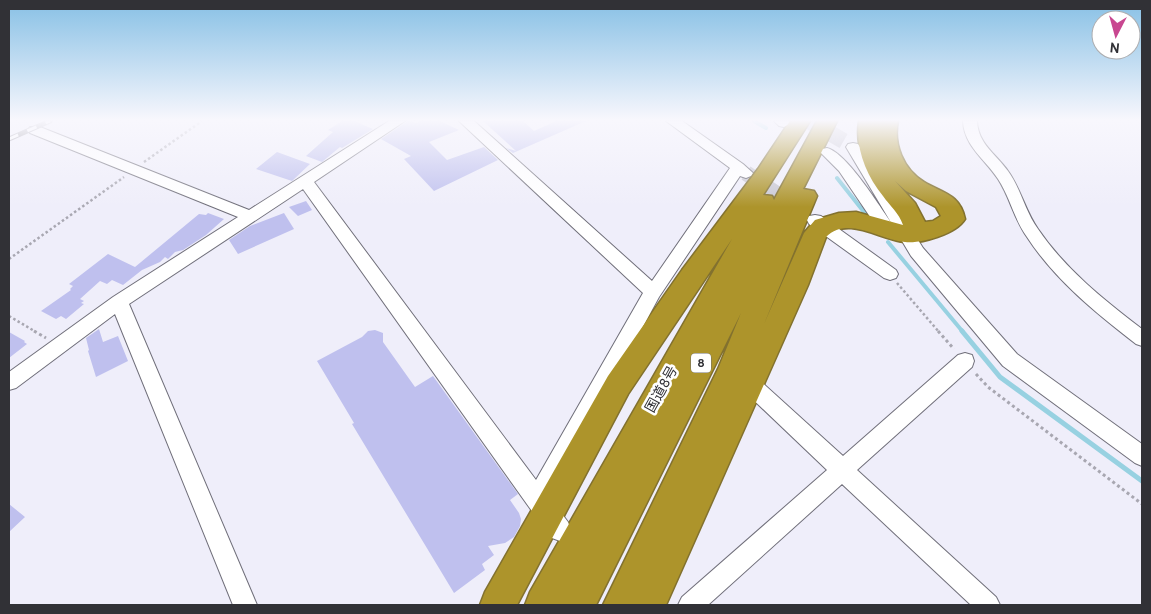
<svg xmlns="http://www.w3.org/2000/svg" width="1151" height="614" viewBox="0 0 1151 614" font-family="Overpass,'Noto Sans JP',sans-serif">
	<rect width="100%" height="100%" fill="#efeefa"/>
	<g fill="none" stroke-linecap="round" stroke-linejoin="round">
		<path stroke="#97d1e1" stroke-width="4" d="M754 121 766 128
			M837 178 868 217
			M888 242 963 332"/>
		<path stroke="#97d1e1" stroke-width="5" d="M962 331 1000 377 1142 481"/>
	</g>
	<path fill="#bfc0ee" d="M342 121H354L373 129 342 148 340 147 322 162 306 156 333 132 328 130Z
		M408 121 417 123 420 121H440L459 130 429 142 447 160 484 147 498 160 434 191 404 159 411 156 381 139Z
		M483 121H523L534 131 556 121H586L513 153 506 148 516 151Z
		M277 152 310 164 292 181 256 169Z
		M306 201 312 210 298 216 289 207Z
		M208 213 224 219 206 235 183 250 175 252 168 259 165 257 160 262 142 270 123 285 112 280 107 284 100 281 80 299 84 301 81 303 84 304 66 319 61 316 56 319 41 311 71 290 70 289 73 286 69 284 108 254 135 267 199 214 206 215Z
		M284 213 294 229 238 254 229 240 250 226Z
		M99 329 103 342 118 336 128 361 96 377 88 351 89 350 86 338Z
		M375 330 383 333V342L415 387 433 376 518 494 510 500 519 513 521 519 520 526 514 537 505 543 488 546 494 555 482 564 485 570 454 593 352 424 354 423 317 361 362 337 368 331Z
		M9 332 25 341 24 342 27 344 9 358Z
		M9 504 25 517 9 532Z"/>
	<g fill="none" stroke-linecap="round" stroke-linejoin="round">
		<path stroke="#c9c8d3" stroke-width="16" stroke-dasharray="16 8" stroke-linecap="butt" d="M809 121 847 143
			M746 173 796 207"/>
		<g stroke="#706f7a" stroke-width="2">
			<path id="minor" d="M389 121H405L314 182 536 480 643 293 459 121H474L652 281 730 168 666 121H682L743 164 753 173 751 176 746 178 740 176 659 297 550 498 568 522 571 530 568 538 560 541 552 538 529 507 303 189 129 304 257 605H233L115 314 16 388 9 390V372L113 297 238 217 30 133 28 130 30 127H40L249 210Z
				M774 121H789L791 123 784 127 779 126Z
				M963 121H977C978 144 996 154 1008 171 1021 189 1025 211 1038 229 1065 269 1104 300 1142 329V346L1136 344C1096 313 1055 280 1027 237 1014 219 1010 197 998 179 985 159 964 146 963 121Z
				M853 143 858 144 923 248 1017 354 1142 444V466L1135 463 1003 366 911 256 846 147 848 144Z
				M827 148C847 153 880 207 893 225L895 229 893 233 887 235 881 233 839 171 820 152 822 149Z
				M815 215 821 216 896 270 898 274 896 278 890 280 884 278 809 224 807 220 809 216Z
				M965 353 972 355 974 361 972 367 857 470 996 597 1000 605H971L842 484 708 605H678L682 597 827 470 743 390 740 384 743 378 750 376 757 378 843 456 958 355Z"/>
		</g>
		<g stroke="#82712f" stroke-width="3">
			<path id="highway" d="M790 121H810L763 195 772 196 774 200 817 121H837L803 189 814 191 817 196 764 324 804 233 815 220 839 213 856 212 903 225C899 213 890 206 883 196 866 175 855 148 859 121H898C893 144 903 169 924 182 942 193 960 194 965 219 956 234 921 244 905 242 880 240 848 215 826 237L808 285 666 605H603L718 369 741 313 596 605H525L530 592 732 239 628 394 517 605H480L485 592 608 376 682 270 758 169ZM895 181 906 191 936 207 941 216 933 221 925 222 915 203Z"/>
		</g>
		<path stroke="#a8a7b1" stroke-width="2.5" stroke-dasharray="2.5 2.5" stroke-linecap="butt" d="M144 162 202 121
			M9 259 124 177
			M897 283 939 332
			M9 316 36 332"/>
		<path stroke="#a8a7b1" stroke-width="3" stroke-dasharray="3 3" stroke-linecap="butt" d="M34 331 46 338
			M938 331 954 349
			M976 374 988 387 1142 504"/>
		<use href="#minor" fill="#fff" fill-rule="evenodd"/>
		<use href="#highway" fill="#ad942b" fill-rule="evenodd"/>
		<g stroke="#83828a" stroke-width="5">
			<path id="rail" d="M9 139 50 121"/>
		</g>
		<use href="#rail" stroke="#fff" stroke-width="3" stroke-dasharray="10" stroke-linecap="butt"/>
	</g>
	<linearGradient id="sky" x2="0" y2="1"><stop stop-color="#87c0e5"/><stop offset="0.58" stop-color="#f8f7fd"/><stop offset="1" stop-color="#f8f7fd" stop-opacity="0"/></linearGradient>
	<rect width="1151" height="207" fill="url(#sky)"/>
	<g text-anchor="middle" stroke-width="5" stroke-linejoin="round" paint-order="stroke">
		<rect fill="#fff" stroke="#6f6f72" stroke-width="1" x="691" y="353.5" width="20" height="19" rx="4"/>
		<g font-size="12" font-weight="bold" fill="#313136">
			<text x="701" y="367">8</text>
		</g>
		<g font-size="14" fill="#313136" stroke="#fff">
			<text transform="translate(661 389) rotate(-61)" y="5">国道8号</text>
		</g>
	</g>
	<rect width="1151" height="614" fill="none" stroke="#313136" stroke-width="20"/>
	<g transform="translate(1116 35) rotate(186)"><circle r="24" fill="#ffffff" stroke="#adadaf"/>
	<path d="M0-4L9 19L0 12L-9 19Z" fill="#c84790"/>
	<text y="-8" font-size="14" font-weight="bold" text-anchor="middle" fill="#313136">N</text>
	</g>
</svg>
